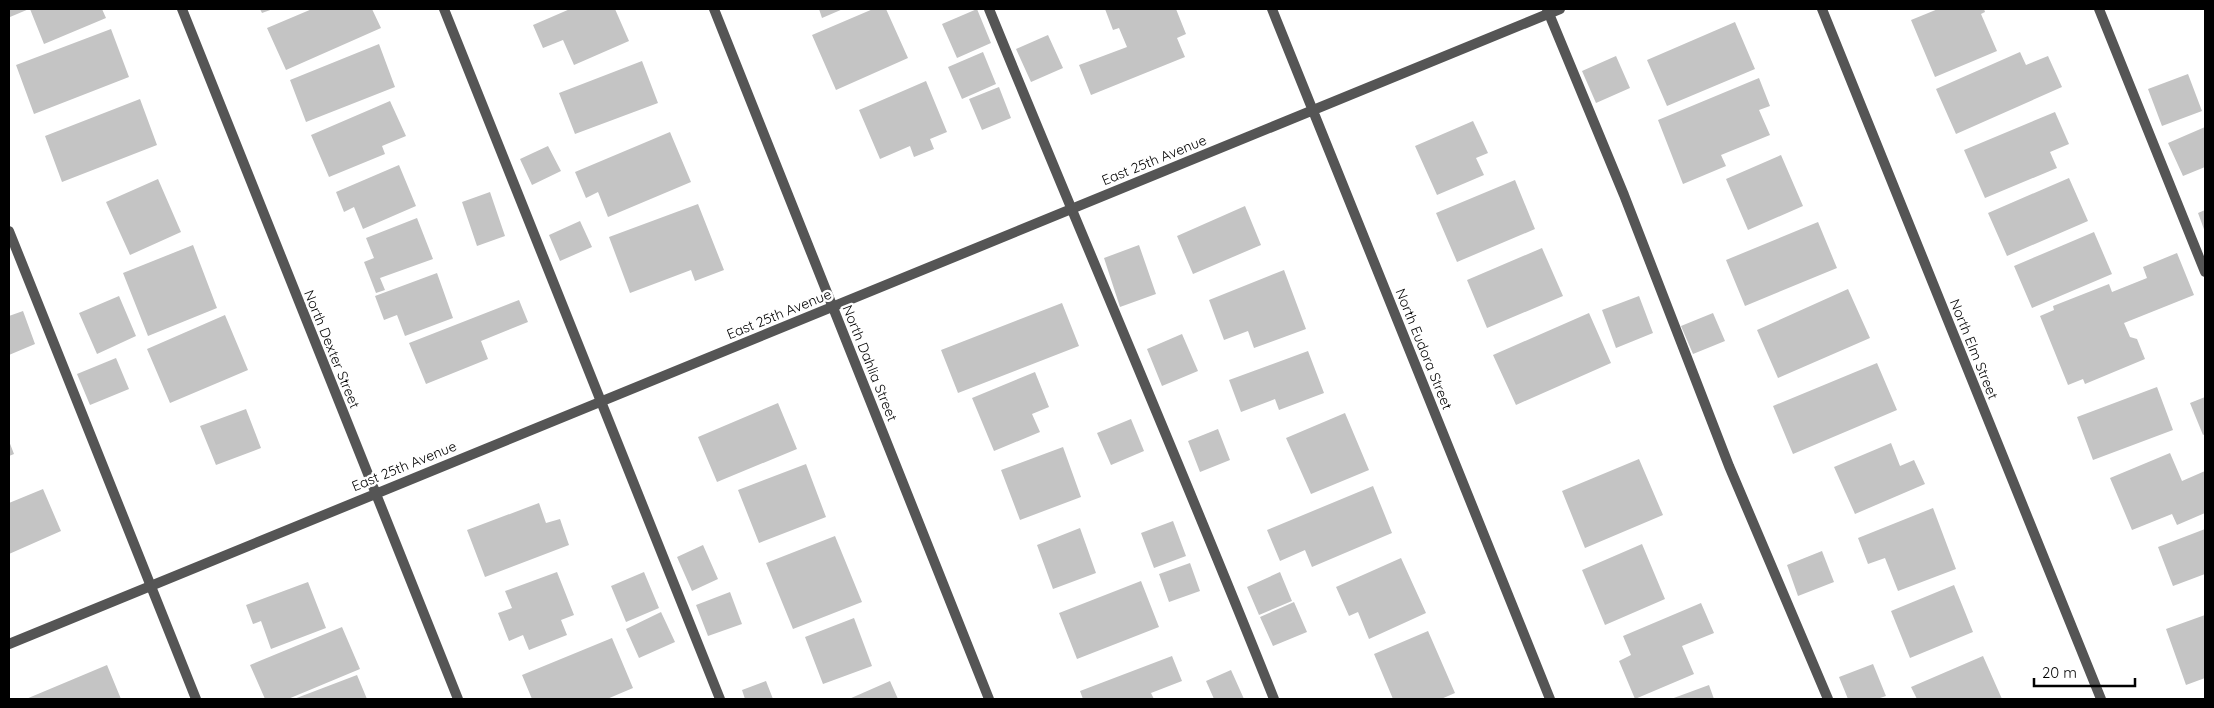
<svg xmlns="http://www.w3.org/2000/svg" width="2214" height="708" viewBox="0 0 2214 708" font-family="Quicksand,sans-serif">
	<rect width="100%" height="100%" fill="#fff"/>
	<path fill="#c4c4c4" d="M9 9H29L10 17Z
		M30 9H102L106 18 44 44Z
		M260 9H273L262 13Z
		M312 9H372L381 28 286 70 267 28Z
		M570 9H615L629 41 574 65 563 40 543 48 533 25Z
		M819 9H843L822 18Z
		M873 9H886L908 58 836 90 812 35Z
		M977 9 991 43 957 58 942 24Z
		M1105 9H1176L1186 34 1177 38 1185 57 1091 95 1079 65 1127 47 1119 28 1113 30Z
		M1938 9H1984L1985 12 1981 14 1997 51 1935 77 1911 20Z
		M1735 22 1755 69 1667 106 1647 60Z
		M111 29 129 77 34 114 16 65Z
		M1048 35 1063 68 1031 82 1016 49Z
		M379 44 395 87 306 122 290 80Z
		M983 52 996 84 962 99 948 67Z
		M2020 52 2026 65 2048 56 2062 87 1956 134 1936 89Z
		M1616 56 1630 88 1596 103 1582 71Z
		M642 61 658 103 575 134 559 93Z
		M2188 74 2202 111 2162 126 2148 89Z
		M1759 78 1770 106 1759 110 1770 135 1721 155 1726 166 1683 184 1658 120Z
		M926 81 947 132 930 139 934 149 914 157 910 146 880 159 859 110Z
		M999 87 1011 118 982 130 969 99Z
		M140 99 157 145 62 182 45 136Z
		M390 101 406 136 382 146 385 154 329 177 311 135Z
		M2055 112 2069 144 2050 152 2057 168 1985 198 1964 150Z
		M1473 121 1488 153 1476 158 1484 175 1437 195 1415 146Z
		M2205 127V167L2183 176 2168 143Z
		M670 132 691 182 608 217 598 192 586 198 575 172Z
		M548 146 561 171 532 185 520 159Z
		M1781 155 1803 206 1748 230 1726 179Z
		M399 165 416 206 363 229 354 207 344 212 336 192Z
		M2069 178 2088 221 2007 256 1988 213Z
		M158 179 181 232 130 255 106 202Z
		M1515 180 1535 229 1457 262 1436 213Z
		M490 192 505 236 477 246 462 202Z
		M698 204 724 270 695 281 691 270 630 293 609 237Z
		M1245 206 1261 245 1193 274 1177 236Z
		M2205 210V232L2198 213Z
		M417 218 433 259 380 278 385 290 376 293 364 262 374 258 366 238Z
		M580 221 592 247 560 261 549 235Z
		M1818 222 1837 268 1745 306 1726 260Z
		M2094 232 2112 274 2032 308 2014 266Z
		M193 245 217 308 148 336 123 273Z
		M1139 245 1156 294 1120 307 1104 258Z
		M1542 248 1563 296 1487 328 1467 280Z
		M2177 253 2194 295 2124 323 2130 337 2137 339 2145 359 2085 384 2083 379 2068 385 2040 316 2054 310 2053 306 2109 284 2112 292 2147 278 2143 267Z
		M1284 270 1306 329 1254 348 1248 331 1224 340 1209 300Z
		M437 273 453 318 405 336 397 315 384 320 375 296Z
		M1848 289 1870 338 1778 378 1757 330Z
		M119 296 136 336 97 354 79 313Z
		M1639 296 1653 333 1616 348 1602 310Z
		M519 300 528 322 481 341 488 359 426 384 409 343Z
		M1062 303 1079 346 958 393 941 350Z
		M23 311 35 344 9 355V316Z
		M1589 313 1611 363 1516 405 1493 355Z
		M1713 313 1725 341 1693 354 1681 326Z
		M225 315 248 370 170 403 147 349Z
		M1182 334 1198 371 1162 386 1147 349Z
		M1308 351 1324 393 1279 410 1275 399 1241 412 1229 380Z
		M116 358 129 389 90 405 77 374Z
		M1877 363 1897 410 1793 454 1773 406Z
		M1035 372 1049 407 1032 414 1040 432 994 451 972 398Z
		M2157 387 2173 430 2093 460 2077 417Z
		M2205 397V434L2203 435 2190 403Z
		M778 403 797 449 717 482 698 437Z
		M246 409 261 448 216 465 200 426Z
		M1345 413 1369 470 1311 494 1286 438Z
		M1131 419 1144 451 1111 465 1097 433Z
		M1218 429 1230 460 1200 472 1188 441Z
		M9 441 14 454 9 456Z
		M1891 443 1900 466 1914 460 1925 484 1855 514 1834 467Z
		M1063 447 1081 497 1020 520 1001 470Z
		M2170 453 2182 481 2205 471V513L2177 525 2172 514 2132 530 2110 478Z
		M1639 459 1663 515 1585 548 1562 491Z
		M806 464 826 517 759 543 738 490Z
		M1373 486 1392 533 1312 567 1305 550 1280 561 1267 530Z
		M43 489 61 531 9 554V503Z
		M539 503 546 523 560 519 569 545 485 577 467 530Z
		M1933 508 1956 569 1898 591 1885 558 1868 564 1858 538Z
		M1173 521 1186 556 1154 568 1141 533Z
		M1080 528 1096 573 1053 589 1037 545Z
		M2205 529V574L2173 586 2158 547Z
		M835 536 862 602 793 629 766 563Z
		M1642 544 1665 599 1605 625 1582 570Z
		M703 545 718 579 692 591 677 557Z
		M1822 551 1834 582 1798 596 1787 565Z
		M1401 558 1426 613 1369 639 1358 612 1349 616 1336 587Z
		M1190 563 1200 591 1169 602 1159 574Z
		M557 572 574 615 561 620 567 635 529 650 523 635 509 641 498 613 512 608 505 591Z
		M644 572 659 608 626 622 611 586Z
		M1280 572 1292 601 1259 615 1247 587Z
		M1141 581 1159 627 1077 659 1059 613Z
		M308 582 326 628 271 649 261 621 253 624 246 605Z
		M1954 585 1973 632 1910 658 1891 611Z
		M730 592 742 624 708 636 696 605Z
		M1294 602 1307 632 1273 646 1260 617Z
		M1701 603 1714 633 1682 646 1694 674 1635 699 1619 661 1631 655 1623 636Z
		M661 612 675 642 639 658 626 629Z
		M2205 615V678L2186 685 2166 629Z
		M854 618 872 666 823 684 805 637Z
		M342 627 360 669 288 699H265L250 665Z
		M1428 631 1455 693 1441 699H1393L1374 654Z
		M612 638 633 688 607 699H532L522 675Z
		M1172 656 1182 681 1151 693 1154 699H1083L1080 691Z
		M1983 656 2002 699H1917L1911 687Z
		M1873 664 1886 696 1877 699H1848L1839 677Z
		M107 665 121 699H26Z
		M1231 670 1244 699H1214L1206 681Z
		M357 675 367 699H294Z
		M766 681 773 699H745L742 690Z
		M890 681 898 699H849Z
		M1709 685 1714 699H1671Z"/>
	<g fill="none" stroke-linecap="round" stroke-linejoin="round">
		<path stroke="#555" stroke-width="10" d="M444 9 720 699
			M989 9C1083 240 1182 468 1274 699
			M1547 9 1624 195 1729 466 1828 699
			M2099 9 2205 272
			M9 231 196 699"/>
		<path stroke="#555" stroke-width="10" d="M182 9 458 699
			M714 9 989 699
			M1272 9 1550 699
			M1822 9 2101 699
			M9 644 1560 9"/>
	</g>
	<g text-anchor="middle" stroke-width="5" stroke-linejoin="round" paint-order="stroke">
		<g font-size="14" fill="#000" stroke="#fff">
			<text transform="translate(1154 160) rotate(-22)" y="5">East 25th Avenue</text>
			<text transform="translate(779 314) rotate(-22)" y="5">East 25th Avenue</text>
			<text transform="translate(332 349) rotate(68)" y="5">North Dexter Street</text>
			<text transform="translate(1424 349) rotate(68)" y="5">North Eudora Street</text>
			<text transform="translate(1974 349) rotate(68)" y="5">North Elm Street</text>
			<text transform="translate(870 363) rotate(68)" y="5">North Dahlia Street</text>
			<text transform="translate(404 466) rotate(-22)" y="5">East 25th Avenue</text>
		</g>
	</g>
	<rect width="2214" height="708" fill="none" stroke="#000000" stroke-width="20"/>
	<path d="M2034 678v8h101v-8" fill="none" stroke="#000000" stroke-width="2.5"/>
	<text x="2042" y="678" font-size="15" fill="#000000" stroke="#ffffff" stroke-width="4" paint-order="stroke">20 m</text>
</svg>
